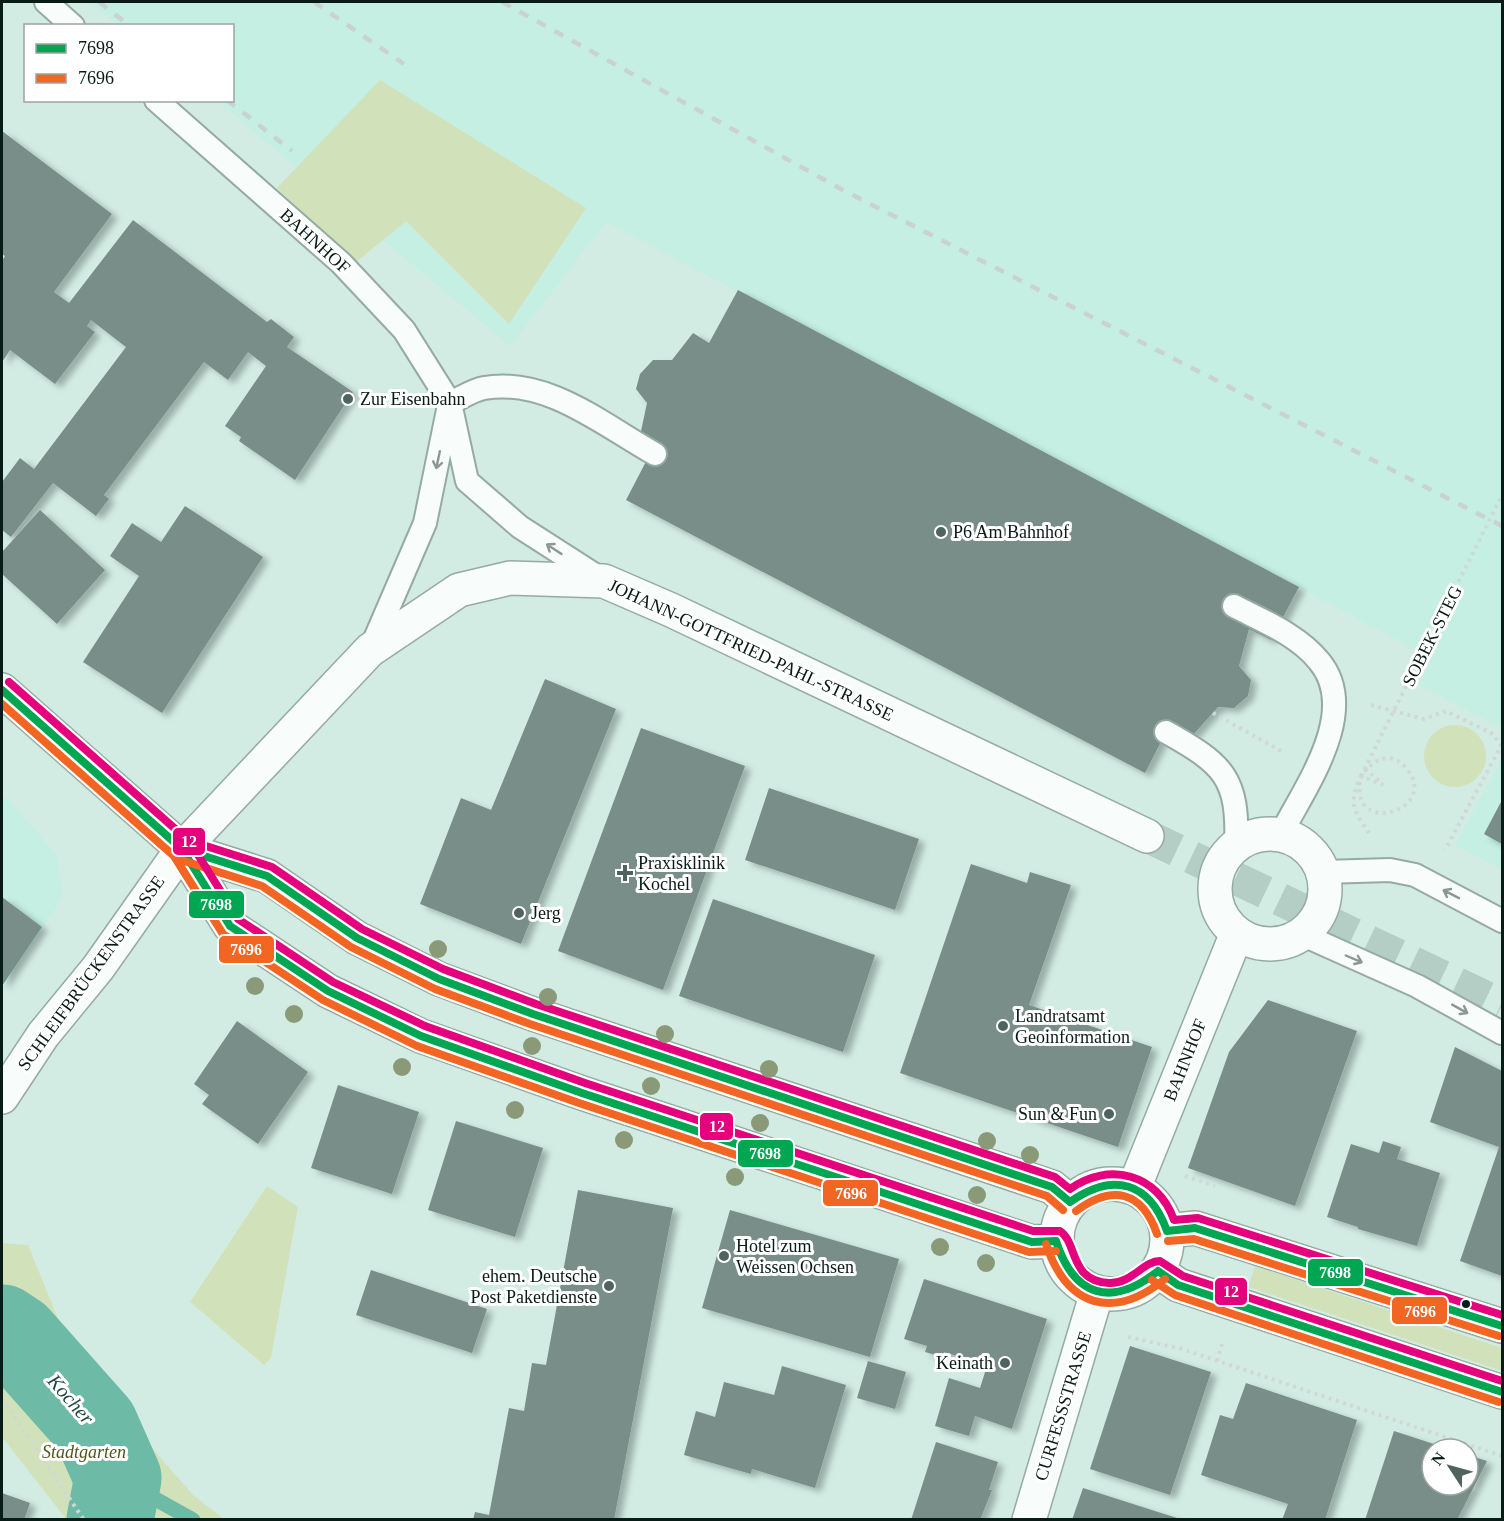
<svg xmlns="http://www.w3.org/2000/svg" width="1504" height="1521" viewBox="0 0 1504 1521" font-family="Georgia,serif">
	<defs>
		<filter id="shadow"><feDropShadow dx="6" dy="4" stdDeviation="3" flood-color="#0004"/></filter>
	</defs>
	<rect width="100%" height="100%" fill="#d2ece4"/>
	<path fill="#c4efe2" d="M88 2H1502V728L1419 685 1432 658 606 222 510 346 217 101 232 100V26L119 25Z
		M1502 759V800L1484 833 1502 844V869L1455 845Z
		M6 797 57 855 63 896 2 992V800Z"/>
	<path fill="#d1e2bb" d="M380 80 586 208 509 324 406 221 356 262 277 188Z
		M1424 756a31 31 0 1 1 62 0a31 31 0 1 1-62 0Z
		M267 1186 298 1207 271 1358 264 1365 190 1302Z
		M2 1243 28 1245 66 1338 151 1447 193 1495 224 1519H66L2 1437Z
		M1255 1266 1502 1348V1371L1248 1287Z"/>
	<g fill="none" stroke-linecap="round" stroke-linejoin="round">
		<path stroke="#6dbaa6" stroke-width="15" d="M118 1478 193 1520"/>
		<path stroke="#6dbaa6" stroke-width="87" d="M2 1328 17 1338 95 1426 118 1478 110 1520"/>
	</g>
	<path fill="#798e88" filter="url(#shadow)" d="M2 131 112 214 54 292 69 303 133 220 267 322 271 319 294 337 287 347 353 392 295 480 239 441 241 437 225 426 266 366 248 352 228 380 204 362 104 495 109 499 96 516 53 483 11 537 2 530V482L20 458 34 469 126 347 91 320 87 326 95 332 55 384 10 350 2 362V261L5 256 2 254Z
		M738 290 1299 587 1271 640 1249 629 1239 666 1251 680 1248 696 1234 708 1218 707 1192 736 1166 732 1145 773 626 500 651 452 638 445 647 403 636 389 640 374 653 360H672L693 333 709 343Z
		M185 506 263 557 162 713 83 662 139 576 110 556 132 523 161 542Z
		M40 510 105 570 57 624 2 574V552Z
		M545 679 616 709 521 944 420 904 461 798 491 810Z
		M641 728 745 766 663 990 558 951Z
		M769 788 919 839 895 910 745 860Z
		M1502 800V844L1484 834Z
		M971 864 1027 883 1030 872 1071 885 1029 1005 1152 1047 1118 1147 900 1073Z
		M2 897 42 927 2 986Z
		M713 899 875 955 843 1052 679 996Z
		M1268 1000 1357 1031 1295 1206 1188 1168 1229 1052Z
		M237 1021 308 1072 258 1144 202 1104 209 1095 194 1084Z
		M1455 1047 1502 1071V1276L1460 1261 1499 1147 1430 1122Z
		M338 1085 419 1112 392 1194 311 1168Z
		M456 1121 543 1148 515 1237 428 1210Z
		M1383 1141 1401 1147 1397 1159 1440 1173 1417 1246 1358 1229V1227L1327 1217 1351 1144 1379 1153Z
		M578 1190 673 1208 614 1520H473L475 1512 489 1515 509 1408 524 1411 532 1363 546 1365Z
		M730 1210 899 1259 870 1357 702 1308Z
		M371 1270 487 1309 472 1353 356 1315Z
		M924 1279 1047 1319 1012 1429 975 1416 969 1436 935 1426 949 1378 980 1388 987 1366 944 1352 943 1357 925 1352 927 1346 904 1339Z
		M1130 1346 1211 1372 1170 1495 1090 1469Z
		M868 1361 906 1372 895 1409 857 1398Z
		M782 1366 846 1385 815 1488 752 1469 751 1474 684 1455 696 1411 715 1417 724 1382 774 1395Z
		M1246 1383 1357 1420 1325 1520H1282L1288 1504 1201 1475 1220 1415 1233 1419Z
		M1394 1431 1449 1449H1432V1485H1468V1455L1487 1461 1457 1520H1365Z
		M936 1442 998 1462 989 1490H992L980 1520H911Z
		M1083 1488 1180 1519V1520H1072Z
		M2 1493 30 1503 24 1520H2Z"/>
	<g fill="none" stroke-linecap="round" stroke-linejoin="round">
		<path stroke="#b4cdc5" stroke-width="33" stroke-dasharray="33 16" stroke-linecap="butt" d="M1147 836 1502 1005"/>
		<g stroke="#96aaa4" stroke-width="26">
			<path id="lane" d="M46 2 73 26
				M156 100 341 263 404 330 450 403 467 481 520 527 601 579
				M450 403C461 398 473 390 484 388 547 377 603 425 655 454
				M1234 606C1263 621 1298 635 1319 661 1361 711 1305 787 1281 834
				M371 648 425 523 448 410
				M1166 732C1223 764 1239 777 1236 846
				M1323 872 1390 870 1415 875 1502 921
				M1301 934 1417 986 1502 1033"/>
		</g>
		<g stroke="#96aaa4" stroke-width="36">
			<path id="street" d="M1215 889a55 55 0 1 1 110 0a55 55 0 1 1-110 0Z
				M182 849 230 926 328 991 421 1036 582 1093 1032 1242 1056 1241
				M182 849 267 876 357 938 439 979 533 1014 1052 1187 1070 1202
				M2 1097 43 1035 98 968 182 849
				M1057 1239a55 55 0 1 1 110 0a55 55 0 1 1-110 0Z
				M1134 1188 1237 933
				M1167 1231 1195 1228 1502 1326
				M1158 1271 1178 1285 1502 1392
				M1029 1520 1097 1292"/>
		</g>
		<g stroke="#96aaa4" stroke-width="36">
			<path id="secondary" d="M2 690 182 849 370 650 459 590 510 578 604 581 671 610 1147 836"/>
		</g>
		<path stroke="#d0d8d6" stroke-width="4" stroke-dasharray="3 4.5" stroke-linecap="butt" d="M1371 705 1424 719 1446 711 1493 734 1501 746 1445 850
			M1213 713 1283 752
			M1365 769 1381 782
			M1369 833C1364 825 1355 814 1354 805 1351 778 1383 739 1407 769 1441 811 1346 839 1361 776L1386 786
			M1185 1176 1215 1186
			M1128 1337 1182 1349 1502 1456
			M1217 1361 1222 1344
			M2 1398 84 1520"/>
		<use href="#lane" stroke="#f8fcfb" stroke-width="22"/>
		<use href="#street" stroke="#f8fcfb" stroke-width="33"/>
		<use href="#secondary" stroke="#f8fcfb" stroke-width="33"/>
		<path stroke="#cad2d0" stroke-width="4.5" stroke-dasharray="10 10" stroke-linecap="butt" d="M99 2 130 26
			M314 2 404 64
			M502 2 841 189 1502 526
			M227 100 292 151"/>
		<path stroke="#d0d8d6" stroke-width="4" stroke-dasharray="3 4.5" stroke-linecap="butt" d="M1361 776 1502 495"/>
		<g stroke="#fff" stroke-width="12">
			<path id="bus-1" d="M2 690 182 849 230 926 328 991 421 1036 582 1093 1032 1242 1056 1241
				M166 835 182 849 267 876 357 938 439 979 533 1014 1052 1187 1070 1202
				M1070 1202C1113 1172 1149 1181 1167 1231
				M1167 1231 1195 1228 1502 1326
				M1056 1241C1074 1297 1112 1308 1158 1271
				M1158 1271 1178 1285 1502 1392"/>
		</g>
		<g stroke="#fff" stroke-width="12">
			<path id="bus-2" d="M2 704 174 856 223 934 323 1000 417 1046 579 1103 1029 1252 1056 1251
				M159 843 178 859 262 886 351 947 435 989 530 1024 1047 1196 1063 1210
				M1076 1211C1113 1184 1142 1191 1157 1234
				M1168 1241 1194 1239 1499 1336
				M1046 1244C1067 1307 1113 1321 1165 1279
				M1152 1280 1175 1295 1499 1402"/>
		</g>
		<g stroke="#fff" stroke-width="12">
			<path id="bus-3" d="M9 682 190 842 238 919 333 982 425 1026 585 1083 1033 1231H1060C1078 1243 1069 1281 1109 1283 1132 1284 1143 1261 1160 1261L1183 1276 1502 1381
				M173 827 187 840 272 867 362 929 443 969 536 1004 1055 1177 1070 1189C1109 1161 1158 1174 1174 1220L1198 1218 1502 1315"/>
		</g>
		<use href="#bus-1" stroke="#00a651" stroke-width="8"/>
		<use href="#bus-2" stroke="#f26522" stroke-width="8"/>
		<use href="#bus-3" stroke="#e5007d" stroke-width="8"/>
	</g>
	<g fill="#8a9a78">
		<circle cx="438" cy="949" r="9"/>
		<circle cx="255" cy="986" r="9"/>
		<circle cx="548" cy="997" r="9"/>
		<circle cx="294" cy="1014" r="9"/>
		<circle cx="665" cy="1034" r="9"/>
		<circle cx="532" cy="1046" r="9"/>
		<circle cx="402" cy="1067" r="9"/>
		<circle cx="769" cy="1069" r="9"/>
		<circle cx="651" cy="1086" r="9"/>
		<circle cx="515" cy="1110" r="9"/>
		<circle cx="760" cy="1123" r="9"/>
		<circle cx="624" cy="1140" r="9"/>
		<circle cx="987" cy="1141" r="9"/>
		<circle cx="1030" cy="1155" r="9"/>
		<circle cx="735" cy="1177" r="9"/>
		<circle cx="977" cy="1195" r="9"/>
		<circle cx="940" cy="1247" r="9"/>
		<circle cx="986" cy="1263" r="9"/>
	</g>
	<defs><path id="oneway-shaft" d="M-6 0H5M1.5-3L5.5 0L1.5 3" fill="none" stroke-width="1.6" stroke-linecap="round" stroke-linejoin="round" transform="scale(1.5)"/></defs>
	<g stroke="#8c9794">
		<use href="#oneway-shaft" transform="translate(438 460) rotate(102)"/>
		<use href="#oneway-shaft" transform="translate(554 549) rotate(-147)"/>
		<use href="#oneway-shaft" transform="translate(1451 894) rotate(-153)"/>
		<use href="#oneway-shaft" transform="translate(1354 959) rotate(23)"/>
		<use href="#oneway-shaft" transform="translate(1460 1009) rotate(29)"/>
	</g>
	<g fill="#4f645e" stroke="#fff" stroke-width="2">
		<circle cx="348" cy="399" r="6"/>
		<circle cx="941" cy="532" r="6"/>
		<path d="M622 864h6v6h6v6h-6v6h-6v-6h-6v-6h6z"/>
		<circle cx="519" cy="913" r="6"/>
		<circle cx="1003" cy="1026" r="6"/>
		<circle cx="1109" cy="1114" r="6"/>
		<circle cx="724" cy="1256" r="6"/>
		<circle cx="609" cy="1286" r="6"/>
		<circle cx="1005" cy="1363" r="6"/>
	</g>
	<circle fill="#081b16" stroke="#fff" stroke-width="2" cx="1466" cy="1304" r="5"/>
	<g text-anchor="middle" stroke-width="6" stroke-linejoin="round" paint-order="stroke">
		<g font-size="18" fill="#081b16" stroke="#fff">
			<text transform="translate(315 241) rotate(42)" y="6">BAHNHOF</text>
			<text transform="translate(1432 636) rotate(-63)" y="6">SOBEK-STEG</text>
			<text transform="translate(751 650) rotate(25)" y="6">JOHANN-GOTTFRIED-PAHL-STRASSE</text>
			<text transform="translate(91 973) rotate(-54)" y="6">SCHLEIFBRÜCKENSTRASSE</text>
			<text transform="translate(1185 1060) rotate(-68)" y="6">BAHNHOF</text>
			<text transform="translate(1063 1406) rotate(-73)" y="6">CURFESSSTRASSE</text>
		</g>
		<g font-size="18" fill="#081b16" stroke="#fff" text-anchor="start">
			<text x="360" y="405">Zur Eisenbahn</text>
			<text x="953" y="538">P6 Am Bahnhof</text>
			<text x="638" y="869">Praxisklinik<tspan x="638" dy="21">Kochel</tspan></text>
			<text x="531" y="919">Jerg</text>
			<text x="1015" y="1022">Landratsamt<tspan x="1015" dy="21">Geoinformation</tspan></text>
			<text x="1097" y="1120" text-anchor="end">Sun &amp; Fun</text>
			<text x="736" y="1252">Hotel zum<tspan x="736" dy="21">Weissen Ochsen</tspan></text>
			<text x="597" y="1282" text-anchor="end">ehem. Deutsche<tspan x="597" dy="21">Post Paketdienste</tspan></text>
			<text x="993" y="1369" text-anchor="end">Keinath</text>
		</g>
		<g font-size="18" font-style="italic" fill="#50561f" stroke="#fff">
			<text x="84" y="1458">Stadtgarten</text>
		</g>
		<g font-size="20" font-style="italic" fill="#214b40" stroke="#fff">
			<text transform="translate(71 1399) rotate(49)" y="7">Kocher</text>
		</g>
	</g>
	<g stroke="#fff" stroke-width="2">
		<rect x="172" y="827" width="34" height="29" rx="6" fill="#e5007d"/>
		<rect x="188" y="890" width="57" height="29" rx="6" fill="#00a651"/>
		<rect x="218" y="935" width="57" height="29" rx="6" fill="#f26522"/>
		<rect x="699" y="1112" width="35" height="29" rx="6" fill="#e5007d"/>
		<rect x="737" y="1139" width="57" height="29" rx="6" fill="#00a651"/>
		<rect x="822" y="1179" width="57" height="28" rx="6" fill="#f26522"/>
		<rect x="1307" y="1258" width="57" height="29" rx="6" fill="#00a651"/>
		<rect x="1214" y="1277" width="34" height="29" rx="6" fill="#e5007d"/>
		<rect x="1391" y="1296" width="57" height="29" rx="6" fill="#f26522"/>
	</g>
	<g font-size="16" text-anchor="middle" font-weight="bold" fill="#fff">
		<text x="189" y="847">12</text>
		<text x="216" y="910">7698</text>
		<text x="246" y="955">7696</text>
		<text x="717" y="1132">12</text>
		<text x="765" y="1159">7698</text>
		<text x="851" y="1199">7696</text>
		<text x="1335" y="1278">7698</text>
		<text x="1231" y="1297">12</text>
		<text x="1420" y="1317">7696</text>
	</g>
	<rect width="1504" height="1521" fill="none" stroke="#081b16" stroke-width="6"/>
	<rect x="24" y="24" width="210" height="78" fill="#ffffff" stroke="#9ca4a2" stroke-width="1.5"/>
	<rect x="36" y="44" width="30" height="9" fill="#00a651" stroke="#9ca4a2" stroke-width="1.5"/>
	<text x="78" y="54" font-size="18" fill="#081b16">7698</text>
	<rect x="36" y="74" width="30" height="9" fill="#f26522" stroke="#9ca4a2" stroke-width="1.5"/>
	<text x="78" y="84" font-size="18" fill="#081b16">7696</text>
	<g transform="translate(1450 1467) rotate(306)"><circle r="28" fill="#ffffff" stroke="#9ca4a2" stroke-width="1.5"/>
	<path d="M0-4.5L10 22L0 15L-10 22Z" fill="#4f645e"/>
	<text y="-9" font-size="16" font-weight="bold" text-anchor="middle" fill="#081b16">N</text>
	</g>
</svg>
